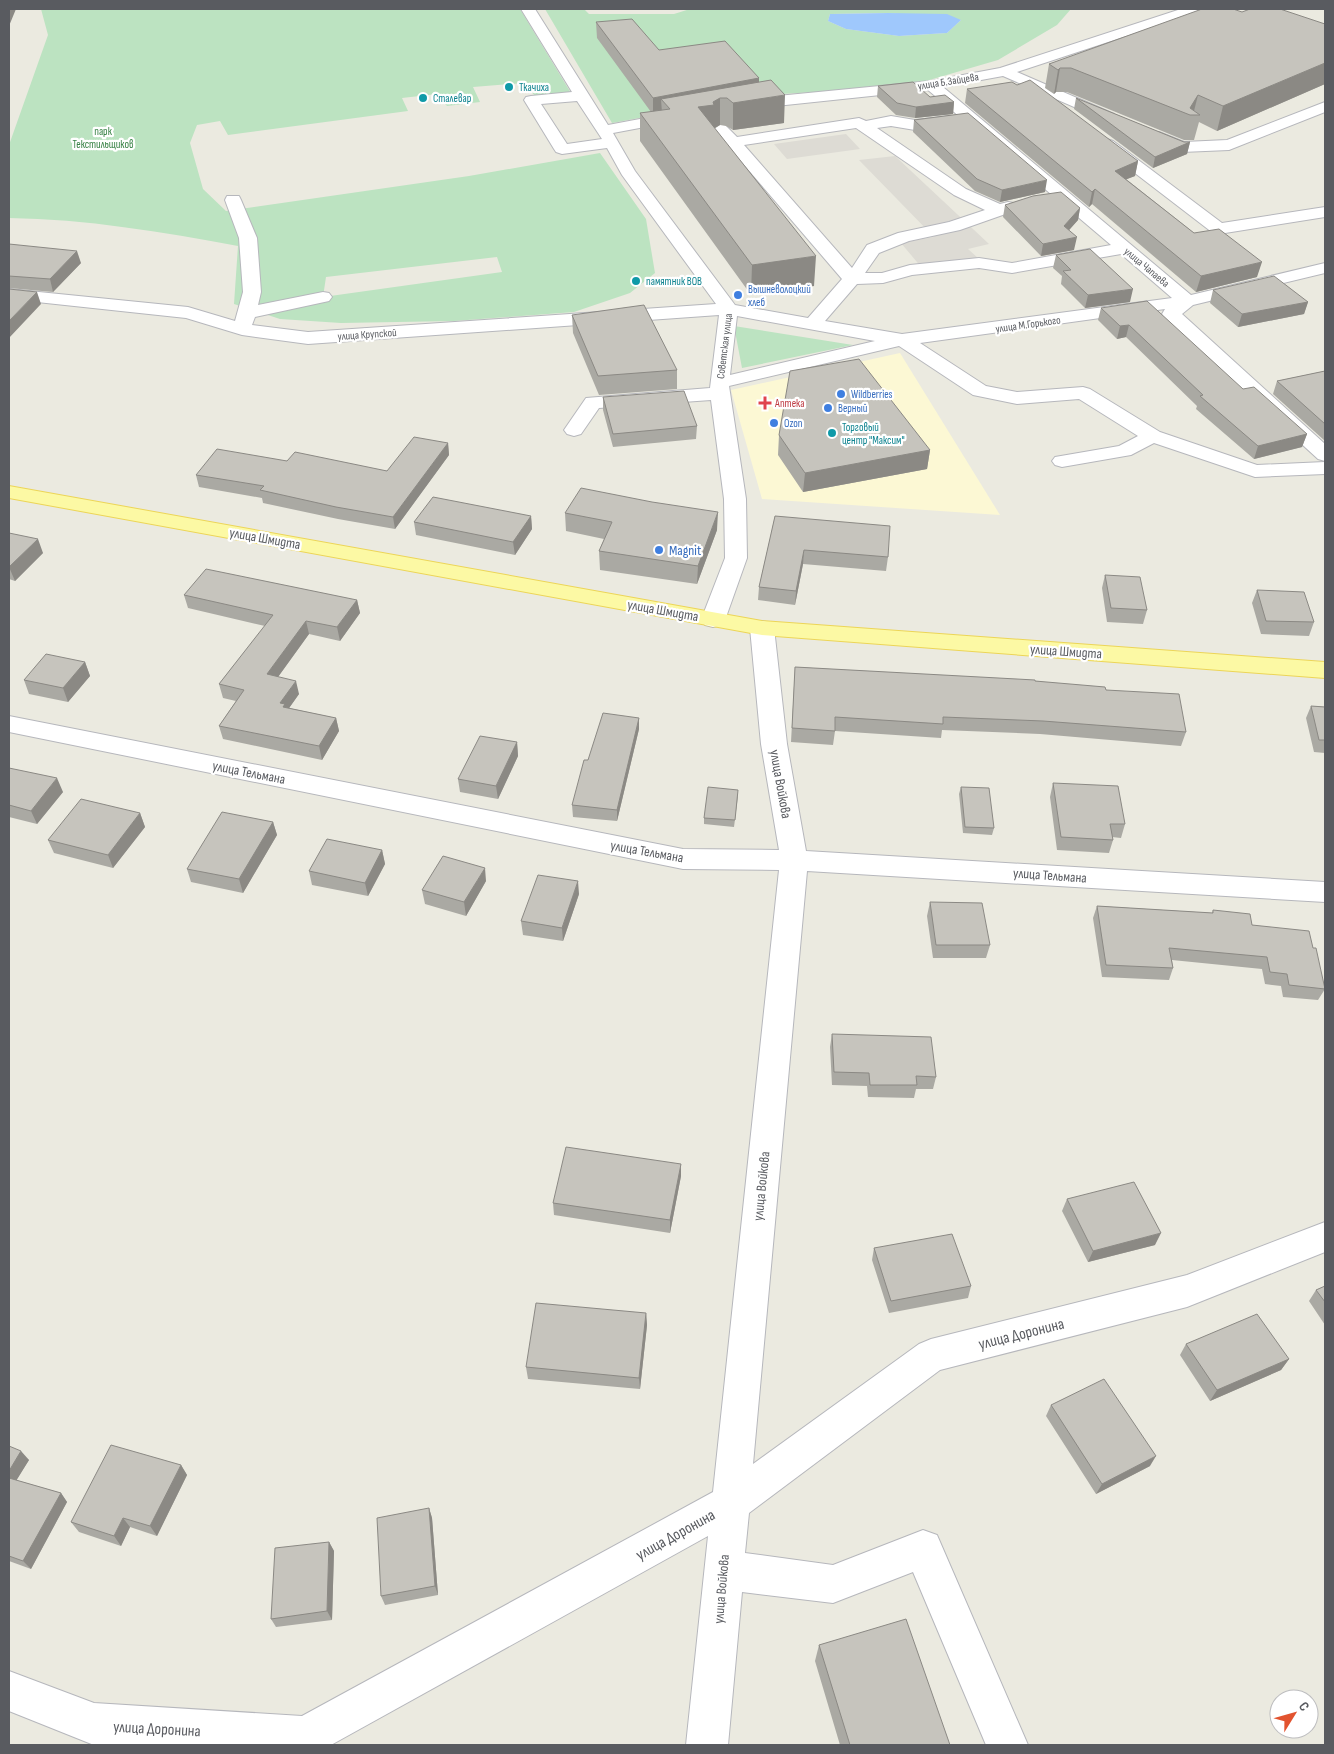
<svg xmlns="http://www.w3.org/2000/svg" width="1334" height="1754" viewBox="0 0 1334 1754" font-family="'Sofia Sans Condensed',sans-serif">
	<rect width="100%" height="100%" fill="#ebeae0"/>
	<path fill="#fcf8d4" d="M900 353 1000 515 762 499 731 390Z"/>
	<path fill="#dddbd4" d="M846 134 860 149 787 159 774 144Z
		M895 156 989 244 968 249 979 259 922 268 901 243 934 237 859 160Z"/>
	<path fill="#bce3c1" fill-rule="evenodd" d="M41 9H520L571 93 536 97 524 83 473 87 480 102 447 106 437 94 402 98 408 111 228 135 220 121 197 125 190 143 203 189 226 211 469 176 600 153 646 219 655 273 630 293 574 312 454 321 341 323 280 319 234 304 238 246C162 232 86 219 9 218V145L48 35ZM497 257 502 272 323 297 326 277Z
		M545 9H584L589 14H674L690 9H1071L1057 25 998 60 926 81 816 92 764 95 612 123ZM888 13 961 20 947 33 899 36 846 29 828 21 830 14Z
		M734 326 853 345 742 368Z"/>
	<path fill="#9fc8fc" d="M888 13 947 14 961 20 947 33 899 36 846 29 828 21 830 14Z"/>
	<g fill="none" stroke-linecap="round" stroke-linejoin="round">
		<g stroke="#b6b7bc" stroke-width="2">
			<path id="minor" d="M521 9H535L608 125 677 112 682 114 685 117 682 120 613 133 635 171 735 305 808 318 842 279 727 145 699 115 696 112 699 109H709L737 137 859 118 866 121 891 116 915 120 950 116 955 118 958 121 955 124 950 126 915 130 891 126 877 128 966 189 1000 204 1008 202 1014 203 1016 207 1014 211 960 230 909 241 879 253 865 273H882L910 265 979 258 1012 263 1111 245 928 90 748 109 743 107 740 104 743 101 748 99 931 81 1000 68 1181 9H1201L1199 12 1017 72 1114 114 1117 117 1114 120H1104L1003 76 943 87 1191 295 1325 263V273L1193 305 1182 314 1325 444V461L1318 459 1164 318 1162 314 1165 309 920 343 986 386 1017 392 1083 387 1090 389 1160 432 1257 465 1325 462V474L1255 477 1154 443 1131 455 1062 467 1055 465 1052 461 1055 457 1119 446 1138 436 1079 399 1017 404 973 395 899 346 729 386 746 499 747 558 725 620 721 625 713 627 705 625 701 620 725 558 724 499 711 400 599 408 581 434 574 436 567 434 564 430 586 398 710 388 719 315 308 344 242 335 186 318 9 299V289L188 307 235 321 243 292 239 238 225 200 227 196H239L241 200 257 238 261 292 258 305 323 292 329 293 332 297 329 301 255 317 252 325 308 332 716 304 622 175 607 148 562 154 556 152 554 149 524 100 526 97 531 96 572 92ZM577 101 602 139 567 144 541 104ZM856 128 954 195 985 210 949 222 898 233 867 245 852 268 744 145ZM1121 254 1172 298 902 334 825 321 857 284 883 283 912 275 979 268 1012 273ZM737 316 875 341 730 375Z
				M1325 102V112L1229 150 1182 152 1149 138 1146 135 1149 132H1159L1184 142 1227 140Z
				M1107 139 1113 141 1222 223 1325 207V217L1219 234 1213 233 1101 147 1099 144 1101 141Z
				M762 621 770 623 774 628 787 744 806 851 1325 882V902L807 871 753 1464 919 1344 931 1339 1187 1275 1325 1222V1252L1187 1307 940 1370 749 1513 745 1553 833 1565 923 1530 937 1535 1028 1745H986L913 1572 833 1603 742 1592 728 1745H686L708 1536 331 1745H94L9 1711V1671L94 1703 302 1716 713 1492 779 870 683 869 9 732V716L683 849 779 850 761 744 750 628 754 623Z"/>
		</g>
		<g stroke="#ecd558" stroke-width="2">
			<path id="major" d="M9 486 762 621 1325 662V678L762 635 9 498Z"/>
		</g>
		<use href="#minor" fill="#fff" fill-rule="evenodd"/>
		<use href="#major" fill="#fcf9a4" fill-rule="evenodd"/>
	</g>
	<path fill="#aaa9a3" d="M1242 12 1325 24V84L1217 131 1199 122 1194 140H1184L1067 92H1056L1054 94 1045 88 1049 64Z
		M596 22 659 50 759 78V82L784 123 733 130 726 126 720 125 714 129 814 286 751 295 640 141V113L651 112 597 38Z
		M1017 85 1138 161 1135 176 1126 179 1194 233 1257 277 1196 292 1092 204 1089 207 965 103 967 89Z
		M878 86 954 102 953 114 915 118 896 115 877 97Z
		M1076 98 1184 142H1190L1187 154 1153 168 1074 109Z
		M914 120 1045 192 1000 202 975 191 913 132Z
		M1005 205 1080 208 1078 220 1069 230 1074 250 1041 256 1003 217Z
		M9 244 81 263 53 292 9 288Z
		M1056 255 1130 302 1085 308 1061 284 1062 276 1053 268Z
		M1213 290 1308 302 1304 314 1238 327 1210 303Z
		M1101 308 1243 389 1307 434 1302 447 1254 459 1196 409 1197 406 1126 337 1117 339 1098 320Z
		M572 315 677 370V389L599 395 573 333Z
		M1325 371V441L1273 394 1277 381Z
		M603 397 697 426 696 439 613 447 603 410Z
		M779 435 930 450 927 469 803 492 778 455Z
		M448 443 449 455 395 529 338 519 263 503 262 498 199 487 196 475 287 461 387 471Z
		M565 513 717 530 697 584 600 570 599 551 604 539 566 531Z
		M531 516 532 529 515 555 416 535 414 522Z
		M775 516 888 557 886 571 803 564 795 605 758 600 759 587Z
		M9 533 43 553 15 581 9 579Z
		M1105 575 1147 610 1143 624 1107 622 1102 588Z
		M1257 590 1314 622 1309 636 1261 634 1252 603Z
		M184 595 357 600 360 613 340 641 309 634 278 677 299 694 289 708 336 718 339 731 322 760 223 739 219 726 236 701 223 698 219 684 265 626 188 608Z
		M85 662 90 676 68 702 29 694 24 680Z
		M795 667 1035 681 1106 690 1186 732 1181 746 1040 734 942 730 941 738 835 731 833 745 791 742Z
		M1311 706 1325 707V753L1314 752 1306 718Z
		M639 718V729L617 821 573 817 572 805 588 760Z
		M517 742 518 756 498 799 460 792 458 779Z
		M9 768 63 792 37 824 9 817Z
		M1053 783 1125 824 1121 838 1112 837 1113 840 1109 853 1057 850 1050 797Z
		M961 787 994 828 992 835 963 833 959 794Z
		M738 796 734 827 704 824V818Z
		M140 813 145 827 113 868 54 853 48 840Z
		M273 822 277 835 243 893 191 882 187 869Z
		M382 850 385 864 368 896 312 885 309 871Z
		M486 881 466 916 425 904 422 890Z
		M579 894 563 941 523 935 521 921Z
		M930 902 990 945 986 958H933L927 916Z
		M1097 906 1212 913 1213 910 1252 925 1313 948 1325 989 1318 1000 1283 997 1281 986 1265 984 1262 969 1172 960 1173 968 1169 980 1102 977 1093 918Z
		M832 1034 936 1077 933 1089H916L914 1098 868 1097 867 1086 832 1085 830 1047Z
		M681 1164V1176L670 1233 554 1215 553 1203Z
		M1067 1199 1155 1245 1088 1262 1062 1211Z
		M874 1248 971 1286 968 1298 889 1313 872 1260Z
		M1325 1286V1325L1309 1301 1316 1290Z
		M646 1313 647 1325 640 1389 528 1379 526 1367Z
		M1186 1344 1289 1359 1281 1370 1210 1401 1180 1355Z
		M1051 1405 1150 1466 1096 1494 1046 1416Z
		M9 1446 29 1460 16 1480 61 1493 67 1502 31 1569 9 1561Z
		M181 1465 187 1475 157 1536 130 1527 121 1546 79 1532 71 1522Z
		M429 1508 432 1518 438 1595 385 1605 381 1596Z
		M329 1542 334 1551 332 1620 276 1627 271 1619Z
		M819 1645 950 1745H840L815 1661Z"/>
	<path fill="#8b8984" d="M10 9H16L9 26V12Z
		M1325 63V84L1217 131 1223 106Z
		M1060 68 1056 92 1054 94 1058 70Z
		M759 78V95L727 98H720V125L713 129 661 99 662 113 653 115V98Z
		M785 95 784 123 733 130V103Z
		M1198 95 1193 115 1190 108Z
		M954 102 953 114 915 118 916 107Z
		M1190 142 1187 154 1153 168 1155 157Z
		M1138 161 1135 176 1112 185 1115 171Z
		M1047 180 1045 192 1000 202 1002 190Z
		M1095 189 1092 204 1089 207 1092 192Z
		M1080 208 1078 220 1062 238 1064 226Z
		M1077 237 1074 250 1041 256 1043 244Z
		M77 251 81 263 53 292 50 279Z
		M816 256 814 286 751 295 752 265Z
		M1262 262 1257 277 1196 292 1201 276Z
		M1133 289 1130 302 1085 308 1088 295Z
		M37 292 41 304 9 338V321Z
		M1308 302 1304 314 1238 327 1242 314Z
		M1129 325 1126 337 1117 339 1120 326Z
		M1307 434 1302 447 1254 459 1258 446Z
		M448 443 449 455 395 529 393 517Z
		M930 450 927 469 803 492 805 473Z
		M718 512 717 530 697 584 698 566Z
		M531 516 532 529 515 555 513 542Z
		M38 539 43 553 15 581 9 567Z
		M804 550 803 564 795 605 796 591Z
		M357 600 360 613 340 641 337 627Z
		M306 621 309 634 270 688 267 674Z
		M85 662 90 676 68 702 63 688Z
		M296 681 299 694 287 711 280 703Z
		M336 718 339 731 322 760 319 746Z
		M639 718V729L617 821V810Z
		M517 742 518 756 498 799 496 786Z
		M57 778 63 792 37 824 31 811Z
		M140 813 145 827 113 868 108 855Z
		M273 822 277 835 243 893 239 879Z
		M382 850 385 864 368 896 365 883Z
		M485 868 486 881 466 916 464 902Z
		M578 881 579 894 563 941 562 928Z
		M681 1164V1176L670 1233V1220Z
		M1161 1233 1155 1245 1088 1262 1093 1251Z
		M646 1313 647 1325 640 1389 639 1378Z
		M1289 1359 1281 1370 1210 1401 1217 1390Z
		M21 1451 29 1460 13 1486 9 1481V1471Z
		M1156 1456 1150 1466 1096 1494 1102 1484Z
		M181 1465 187 1475 157 1536 150 1526Z
		M61 1493 67 1502 31 1569 23 1561Z
		M429 1508 432 1518 438 1595 435 1586Z
		M123 1518 130 1527 121 1546 114 1536Z
		M329 1542 334 1551 332 1620 327 1611Z"/>
	<path fill="#c6c4bd" stroke="#8b8984" d="M1202 9H1233L1242 12 1250 9H1280L1325 24V63L1223 106 1198 95 1190 108 1200 115H1190L1071 68H1060L1058 70 1049 64Z
		M632 19 659 50 725 41 759 78 653 98 596 22Z
		M771 80 785 95 733 103 727 98H720L713 102 714 105 698 107 816 256 752 265 640 113 670 109 661 99Z
		M1030 80 1138 161 1115 171 1194 233 1219 229 1262 262 1201 276 1095 189 1092 192 967 89 1012 82 1017 85Z
		M913 82 930 97 945 95 954 102 916 107 897 103 878 86Z
		M1076 98 1184 142H1190L1155 157Z
		M968 113 1047 180 1002 190 977 179 914 120Z
		M1061 192 1080 208 1064 226 1077 237 1043 244 1005 205 1033 196Z
		M9 244 77 251 50 279 9 276Z
		M1090 249 1133 289 1088 295 1063 271 1071 270 1056 255Z
		M1274 276 1308 302 1242 314 1213 290Z
		M9 289 37 292 9 321Z
		M1147 301 1243 389 1254 387 1307 434 1258 446 1200 396 1203 395 1129 325 1120 326 1101 308Z
		M644 305 677 370 598 376 572 315Z
		M859 359 930 450 805 473 779 435 790 371Z
		M1325 371V424L1277 381Z
		M684 391 697 426 613 434 603 397Z
		M414 437 448 443 393 517 336 507 260 490 264 486 196 475 217 449 287 461 295 452 387 471Z
		M581 488 652 502 718 512 698 566 599 551 612 522 565 513Z
		M433 497 531 516 513 542 414 522Z
		M775 516 890 526 888 557 804 550 796 591 759 587Z
		M9 533 38 539 9 567Z
		M206 569 357 600 337 627 306 621 267 674 296 681 280 703 285 704 283 707 336 718 319 746 219 726 244 690 219 684 273 615 184 595Z
		M1105 575 1140 577 1147 610 1111 608Z
		M1257 590 1304 592 1314 622 1266 621Z
		M46 654 85 662 63 688 24 680Z
		M795 667 1035 680V681L1105 687 1106 690 1179 694 1186 732 1043 721 943 717V724L835 717V731L792 728Z
		M1311 706 1325 707V740H1319Z
		M603 713 639 718 617 810 572 805 584 760H588Z
		M480 736 517 742 496 786 458 779Z
		M9 768 57 778 31 811 9 805Z
		M1053 783 1118 786 1125 824H1110L1113 840 1061 837Z
		M708 787 738 790 735 820 704 818Z
		M961 787 989 788 994 828 965 827Z
		M81 799 140 813 108 855 48 840Z
		M222 812 273 822 239 879 187 869Z
		M327 839 382 850 365 883 309 871Z
		M443 856 485 868 464 902 422 890Z
		M538 875 578 881 562 928 521 921Z
		M930 902 982 903 990 945H936Z
		M1097 906 1213 913V910L1250 914 1252 925 1309 931 1313 948H1316L1325 989 1289 985 1287 974 1270 972 1267 957 1169 948 1173 968 1106 965Z
		M832 1034 931 1037 936 1077 916 1076 917 1085H870L869 1073 834 1072Z
		M566 1147 681 1164 670 1220 553 1203Z
		M1134 1182 1161 1233 1093 1251 1067 1199Z
		M952 1234 971 1286 891 1301 874 1248Z
		M1325 1286V1302L1316 1290Z
		M536 1303 646 1313 639 1378 526 1367Z
		M1257 1314 1289 1359 1217 1390 1186 1344Z
		M1104 1379 1156 1456 1102 1484 1051 1405Z
		M111 1445 181 1465 150 1526 123 1518 114 1536 71 1522Z
		M9 1446 21 1451 9 1471Z
		M9 1478 61 1493 23 1561 9 1556Z
		M429 1508 435 1586 381 1596 377 1518Z
		M329 1542 327 1611 271 1619 275 1548Z
		M906 1619 950 1745H850L819 1645Z"/>
	<g fill="#0f9aa8" stroke="#fff" stroke-width="2">
		<circle cx="509" cy="87" r="5"/>
		<circle cx="423" cy="98" r="5"/>
		<circle cx="636" cy="281" r="5"/>
		<circle cx="832" cy="433" r="5"/>
	</g>
	<g fill="#3f7fe0" stroke="#fff" stroke-width="2">
		<circle cx="738" cy="295" r="5"/>
		<circle cx="841" cy="394" r="5"/>
		<circle cx="828" cy="408" r="5"/>
		<circle cx="774" cy="423" r="5"/>
		<circle cx="659" cy="550" r="5"/>
	</g>
	<path fill="#e0444e" stroke="#fff" stroke-width="2" d="M762.5 395.5h5v5h5v5h-5v5h-5v-5h-5v-5h5z"/>
	<g text-anchor="middle" stroke-width="4.5" stroke-linejoin="round" paint-order="stroke">
		<g font-size="11" fill="#595b60" stroke="#fff">
			<text transform="translate(948 81) rotate(-9)" y="4">улица Б.Зайцева</text>
			<text transform="translate(1147 267) rotate(40)" y="4">улица Чапаева</text>
			<text transform="translate(1028 324) rotate(-8)" y="4">улица М.Горького</text>
			<text transform="translate(367 334) rotate(-4)" y="4">улица Крупской</text>
			<text transform="translate(724 346) rotate(-83)" y="4">Советская улица</text>
		</g>
		<g font-size="11" fill="#0d838f" stroke="#fff" text-anchor="start">
			<text x="519" y="91">Ткачиха</text>
			<text x="433" y="102">Сталевар</text>
			<text x="646" y="285">памятник ВОВ</text>
			<text x="842" y="431">Торговый<tspan x="842" dy="13">центр "Максим"</tspan></text>
		</g>
		<g font-size="11" fill="#378144" stroke="#fff">
			<text x="103" y="135">парк<tspan x="103" dy="13">Текстильщиков</tspan></text>
		</g>
		<g font-size="11" fill="#366cbe" stroke="#fff" text-anchor="start">
			<text x="748" y="293">Вышневолоцкий<tspan x="748" dy="13">хлеб</tspan></text>
			<text x="851" y="398">Wildberries</text>
			<text x="838" y="412">Верный</text>
			<text x="784" y="427">Ozon</text>
		</g>
		<g font-size="11" fill="#be3a42" stroke="#fff" text-anchor="start">
			<text x="775" y="407">Аптека</text>
		</g>
		<g font-size="14" fill="#595b60" stroke="#fff">
			<text transform="translate(265 538) rotate(10)" y="5">улица Шмидта</text>
			<text transform="translate(663 610) rotate(10)" y="5">улица Шмидта</text>
			<text transform="translate(1066 651) rotate(4)" y="5">улица Шмидта</text>
			<text transform="translate(249 772) rotate(11)" y="5">улица Тельмана</text>
			<text transform="translate(781 784) rotate(80)" y="5">улица Войкова</text>
			<text transform="translate(647 851) rotate(10)" y="5">улица Тельмана</text>
			<text transform="translate(1050 875) rotate(4)" y="5">улица Тельмана</text>
			<text transform="translate(761 1186) rotate(-84)" y="5">улица Войкова</text>
			<text transform="translate(721 1589) rotate(-85)" y="5">улица Войкова</text>
		</g>
		<g font-size="14" fill="#366cbe" stroke="#fff" text-anchor="start">
			<text x="669" y="555">Magnit</text>
		</g>
		<g font-size="16" fill="#595b60" stroke="#fff">
			<text transform="translate(1021 1333) rotate(-14)" y="6">улица Доронина</text>
			<text transform="translate(675 1534) rotate(-29)" y="6">улица Доронина</text>
			<text transform="translate(157 1728) rotate(3)" y="6">улица Доронина</text>
		</g>
	</g>
	<rect width="1334" height="1754" fill="none" stroke="#595b60" stroke-width="20"/>
	<g transform="translate(1294 1714) rotate(53)"><circle r="24" fill="#ffffff" stroke="#bdbdbf"/>
	<path d="M0-4L9 19L0 12L-9 19Z" fill="#e2532f"/>
	<text y="-8" font-size="14" font-weight="bold" text-anchor="middle" fill="#595b60">С</text>
	</g>
</svg>
